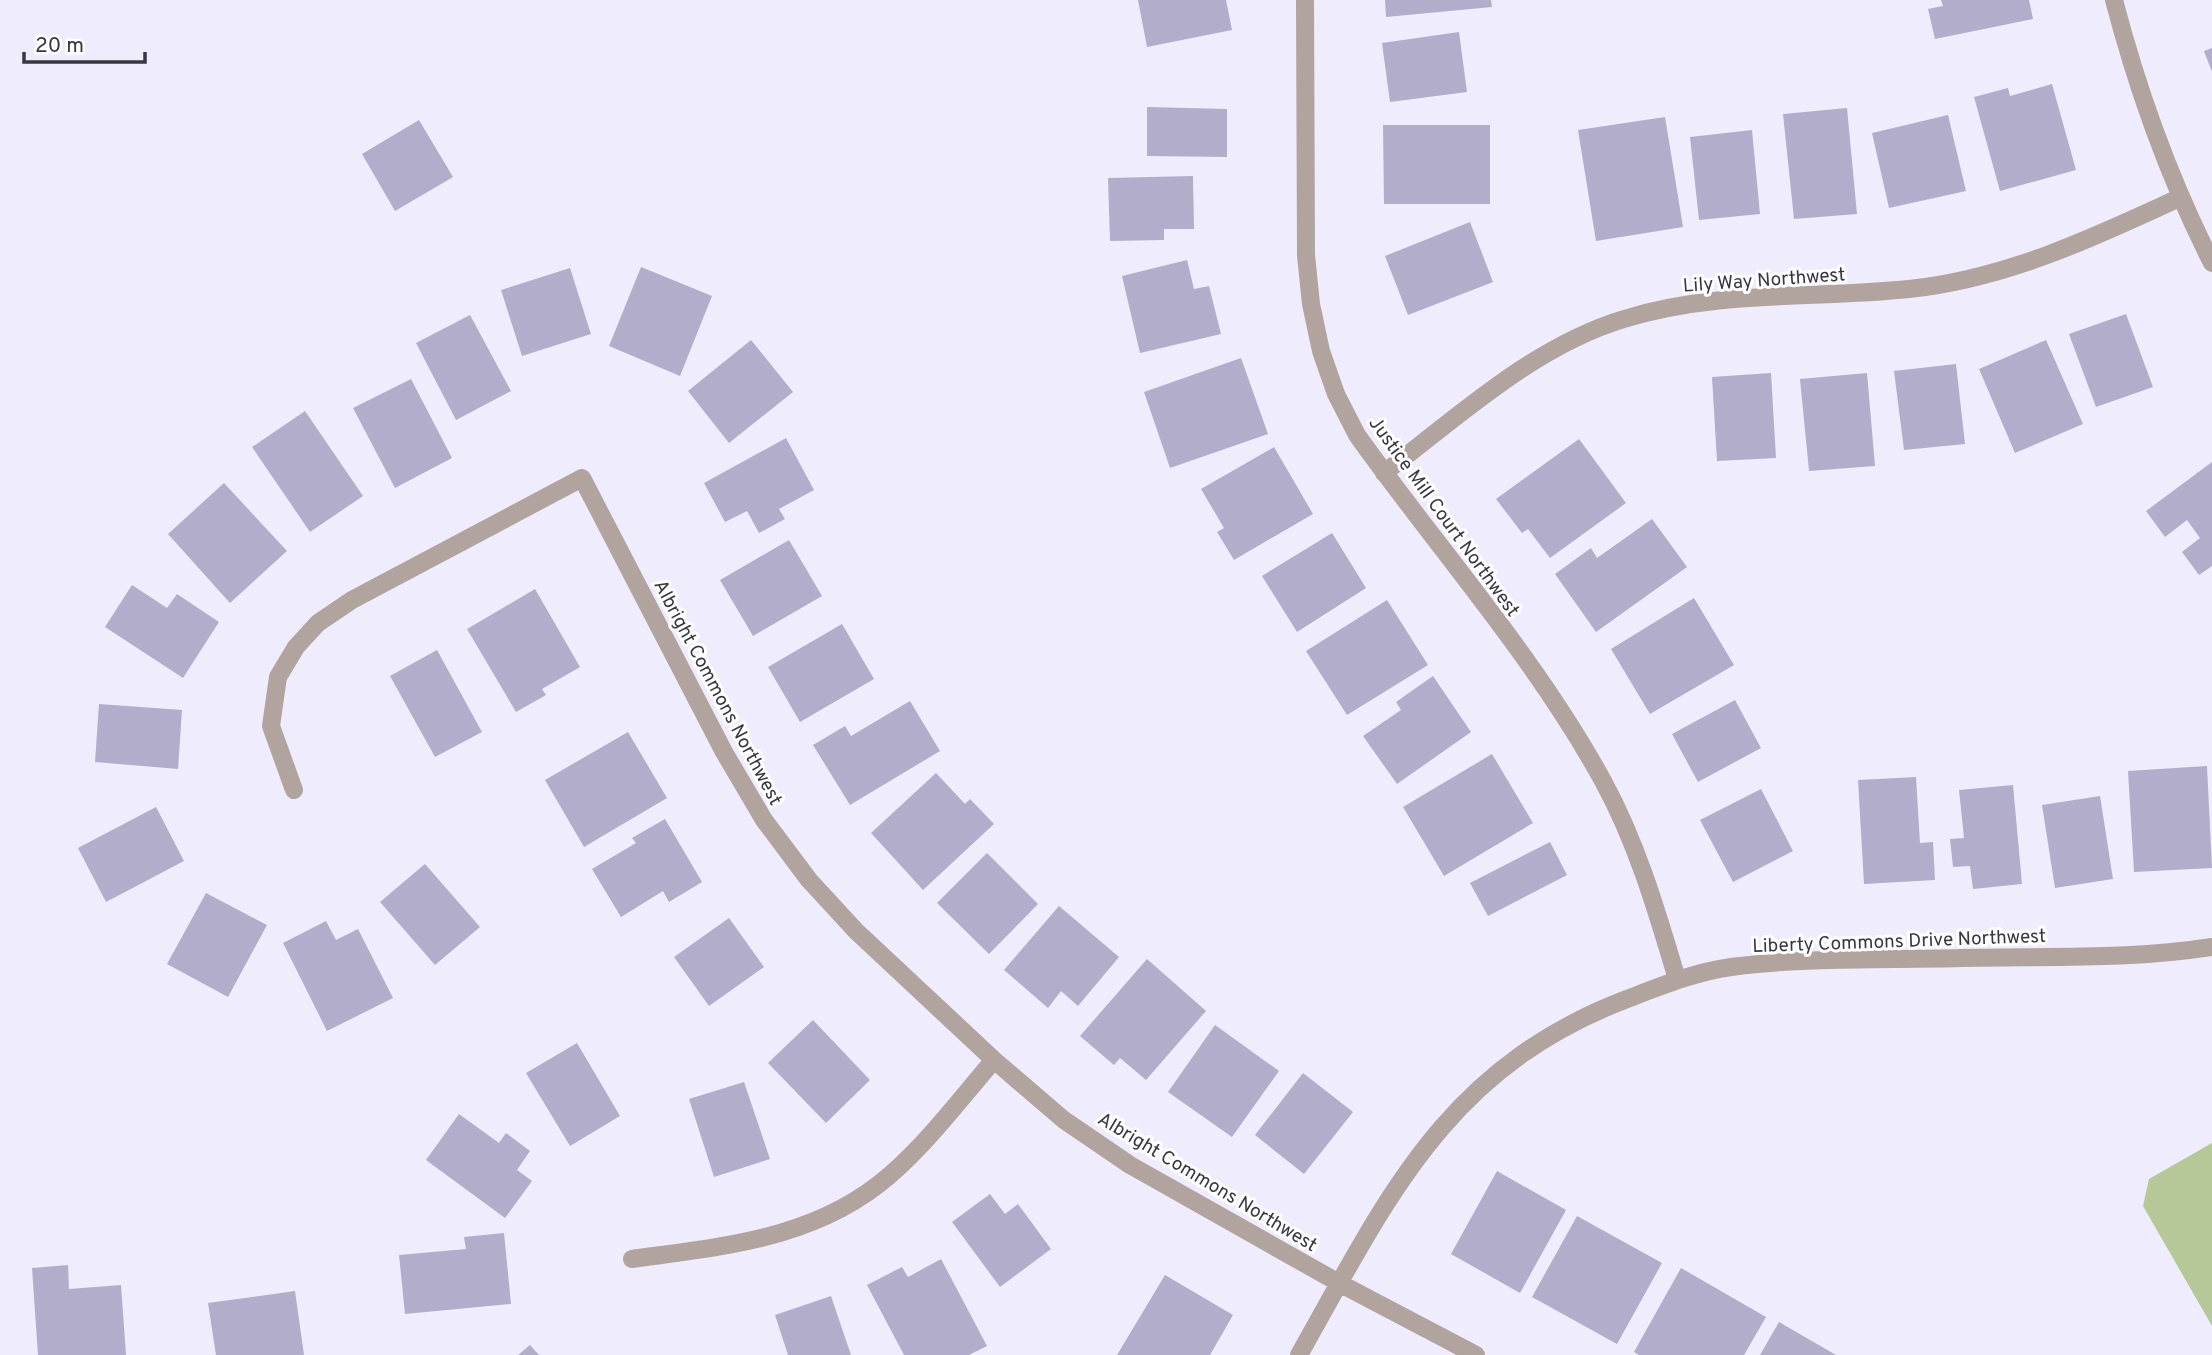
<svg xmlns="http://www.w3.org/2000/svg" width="2212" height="1355" viewBox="0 0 2212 1355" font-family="Overpass,sans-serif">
	<rect width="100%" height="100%" fill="#efecfe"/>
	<path fill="#b7c898" d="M2212 1143V1326L2143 1206 2149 1179Z"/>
	<path fill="#b2adca" d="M1138 0H1226L1232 30 1147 47Z
		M1385 0H1491L1492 7 1386 17Z
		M1941 0H2029L2033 19 1935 39 1928 9 1943 6Z
		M1459 32 1467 92 1390 102 1382 43Z
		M2212 48V72L2204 51Z
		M2052 84 2076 170 2000 191 1974 97 2008 88 2010 96Z
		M1147 107 1227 109V157L1147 156Z
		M1847 108 1857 214 1794 219 1783 114Z
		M1948 115 1966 191 1889 208 1872 133Z
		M1665 117 1683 227 1596 241 1578 130Z
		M419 120 453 177 395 211 362 154Z
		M1383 125H1490V204H1384Z
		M1752 130 1760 214 1699 220 1690 137Z
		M1193 176 1194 229H1164V240L1110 241 1108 178Z
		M1470 222 1493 282 1408 315 1385 256Z
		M1187 260 1194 289 1209 286 1221 334 1140 353 1122 276Z
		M641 267 712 296 680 376 609 346Z
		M570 268 591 334 522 356 501 290Z
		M2126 314 2153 387 2096 407 2069 334Z
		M470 315 511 391 456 420 416 343Z
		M751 340 793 392 729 443 688 391Z
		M2046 340 2083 424 2015 453 1979 369Z
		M1241 358 1268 434 1170 468 1144 392Z
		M1956 364 1965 444 1904 450 1894 371Z
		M1771 373 1776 458 1717 461 1712 377Z
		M1867 373 1875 466 1809 471 1800 379Z
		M411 379 452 458 395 488 353 408Z
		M305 411 363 496 310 532 252 447Z
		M786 438 814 490 779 509 785 519 759 533 747 511 725 522 704 483Z
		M1579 439 1626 503 1550 558 1528 529 1522 533 1496 499Z
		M1274 447 1313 514 1234 560 1217 532 1224 528 1201 489Z
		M2212 462V566L2199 575 2182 552 2200 538 2187 520 2165 537 2146 511Z
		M224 483 287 551 230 603 168 534Z
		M1652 519 1687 567 1596 632 1555 574 1591 548 1597 558Z
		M1332 533 1366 588 1297 632 1262 576Z
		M789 540 822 596 753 636 720 580Z
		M132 585 167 608 177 594 219 622 183 678 105 627Z
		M535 589 580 667 542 689 546 695 516 712 467 629Z
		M1694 598 1734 665 1650 714 1611 649Z
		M1387 600 1428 665 1347 715 1306 651Z
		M842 624 874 679 800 722 768 667Z
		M437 650 482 732 435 757 390 676Z
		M1433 676 1471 732 1397 784 1363 736 1401 710 1396 702Z
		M1735 700 1761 748 1698 782 1672 734Z
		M910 701 940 751 850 805 813 745 845 726 851 736Z
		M99 704 182 710 178 769 95 762Z
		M628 732 667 798 584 847 545 780Z
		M1492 754 1533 823 1444 876 1403 807Z
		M2207 766 2212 868 2134 872 2128 771Z
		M936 773 965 804 970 799 994 824 923 890 871 833Z
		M1916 777 1920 843 1933 842 1935 880 1864 884 1858 780Z
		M2013 785 2022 884 1973 889 1970 866 1953 867 1950 839 1964 838 1959 790Z
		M1761 789 1793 851 1733 882 1700 820Z
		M2100 796 2113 879 2055 888 2042 805Z
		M156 807 184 861 106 902 78 848Z
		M665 819 702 882 669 902 663 891 621 917 592 869 636 843 632 838Z
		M1550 842 1567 875 1488 916 1470 883Z
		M987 853 1038 904 989 954 937 903Z
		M425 864 480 927 435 965 380 902Z
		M206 893 267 925 228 997 167 964Z
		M1059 906 1119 957 1078 1006 1061 991 1048 1008 1004 970Z
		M729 918 764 967 709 1006 674 957Z
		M326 921 336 940 358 929 393 998 327 1031 283 943Z
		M1147 959 1206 1011 1146 1080 1120 1058 1114 1065 1080 1036Z
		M813 1020 870 1080 826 1123 768 1063Z
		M1215 1025 1279 1071 1232 1137 1168 1092Z
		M577 1043 620 1116 570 1146 526 1073Z
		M1303 1073 1353 1112 1304 1174 1255 1135Z
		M744 1082 770 1159 714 1177 689 1099Z
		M459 1114 499 1143 506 1133 530 1151 517 1170 532 1181 505 1218 426 1160Z
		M1497 1171 1566 1210 1520 1293 1451 1254Z
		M990 1194 1005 1214 1018 1204 1051 1249 1000 1287 952 1222Z
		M1577 1216 1662 1263 1617 1344 1532 1297Z
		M504 1233 511 1304 405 1314 399 1255 466 1249 464 1237Z
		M941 1259 987 1346 969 1355H904L867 1285 902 1267 908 1277Z
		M68 1265 69 1289 121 1285 126 1355H38L32 1268Z
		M1681 1268 1766 1317 1744 1355H1639L1634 1352Z
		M1165 1275 1233 1315 1210 1355H1117Z
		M295 1291 304 1355H216L208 1303Z
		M831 1296 851 1355H788L775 1315Z
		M1779 1322 1836 1355H1760Z
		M530 1345 539 1355H518Z"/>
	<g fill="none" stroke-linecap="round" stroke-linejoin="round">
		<path stroke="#b1a39d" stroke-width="18" d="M1305 0 1306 255 1311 304 1321 351 1336 394 1357 435C1439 550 1535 657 1603 781 1637 843 1657 912 1677 979
			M2114 0C2138 92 2169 178 2212 263
			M1384 473C1458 417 1534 346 1624 319 1718 290 1813 299 1909 289 2005 279 2093 238 2179 198
			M294 790 271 726 278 677 296 647 318 623 352 600 582 478 724 752 764 820 809 880 856 931 994 1060 1064 1120 1130 1165 1339 1283 1476 1355
			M632 1259C724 1246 817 1239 890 1175 929 1141 961 1098 994 1060
			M1299 1355C1388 1197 1446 1068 1627 999 1661 986 1695 972 1731 967 1807 957 1885 960 1961 958 2044 956 2130 960 2212 947"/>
	</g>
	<g text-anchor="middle" stroke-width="6" stroke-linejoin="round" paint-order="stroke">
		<g font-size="19" fill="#383641" stroke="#fff">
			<text transform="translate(1764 279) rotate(-4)" y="7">Lily Way Northwest</text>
			<text transform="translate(1445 516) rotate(54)" y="7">Justice Mill Court Northwest</text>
			<text transform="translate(719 692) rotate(62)" y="7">Albright Commons Northwest</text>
			<text transform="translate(1899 940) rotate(-2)" y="7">Liberty Commons Drive Northwest</text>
			<text transform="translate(1208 1181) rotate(31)" y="7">Albright Commons Northwest</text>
		</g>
	</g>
	<path d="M24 52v10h121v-10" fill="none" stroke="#383641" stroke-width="3.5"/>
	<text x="35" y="52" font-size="21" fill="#383641" stroke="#ffffff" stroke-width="5" paint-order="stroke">20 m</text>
</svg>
